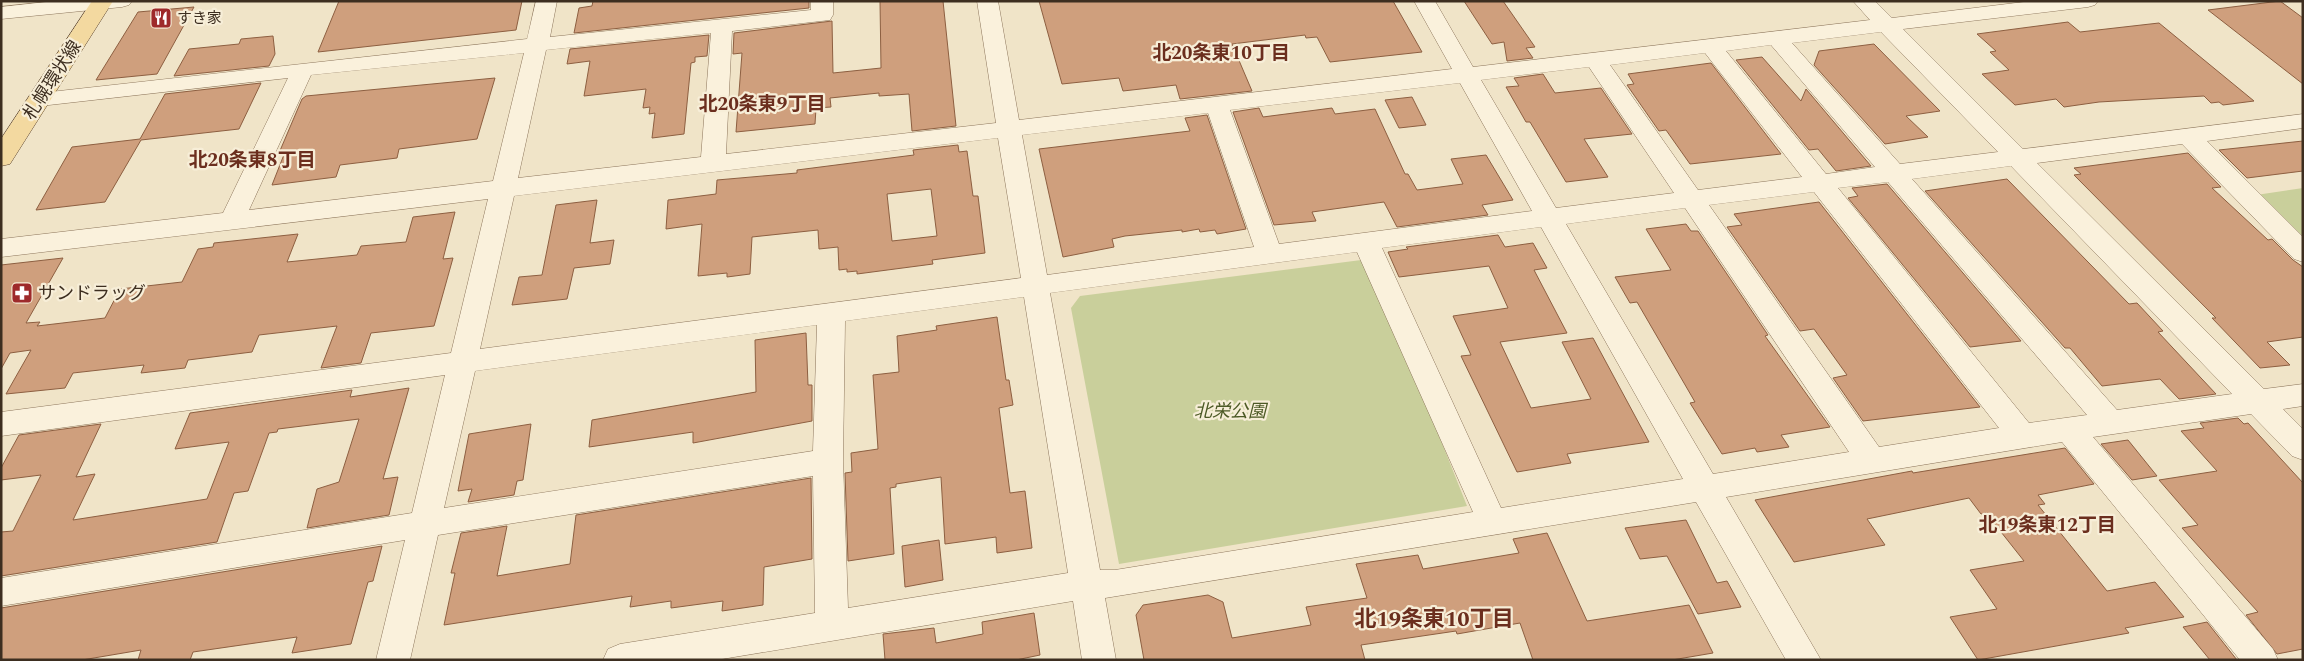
<svg xmlns="http://www.w3.org/2000/svg" width="2304" height="661" viewBox="0 0 2304 661" font-family="Spectral,'Noto Sans JP',serif">
	<rect width="100%" height="100%" fill="#f0e4c8"/>
	<path fill="#c9cf9b" d="M2303 188V241L2256 195Z
		M1369 259 1467 506 1119 564 1071 308 1080 296Z"/>
	<path fill="#cf9f7d" stroke="#8d5f41" fill-rule="evenodd" d="M339 1H522L516 30 318 52Z
		M593 1H809V8L574 33 579 8 592 6Z
		M880 1H943L956 126 912 131 909 94 879 96V93L830 98 831 107 816 108 815 124 736 132 742 53 733 54 734 33 832 21 833 73 881 68Z
		M1039 1H1393L1422 52 1330 62 1317 37 1306 38 1305 35 1232 44 1252 91 1180 99 1176 85 1123 91 1119 78 1062 84Z
		M1464 1H1503L1535 47 1526 48 1533 58 1507 61 1504 42 1492 44Z
		M2280 1 2303 18V84L2208 10Z
		M194 7 157 74 96 80 138 12Z
		M2068 22 2080 32 2159 23 2254 101 2223 105 2219 102 2211 103 2204 96 2099 102 2064 107 2056 99 2015 105 1982 74 2009 70 1990 52 1996 51 1977 34Z
		M709 35 707 56 695 57V62L691 63 684 134 652 138 655 113 649 114 650 107 643 108 646 89 584 96 590 61 567 64 570 49Z
		M273 36 275 54 269 66 174 76 189 49 239 44 241 39Z
		M1874 44 1940 111 1906 116 1928 137 1885 144 1814 65 1819 51Z
		M1762 57 1801 101 1806 89 1871 166 1836 171 1818 149 1809 150 1736 60Z
		M1711 63 1781 154 1690 164 1666 130 1659 131 1627 85 1634 84 1628 74Z
		M1543 74 1555 93 1601 88 1632 134 1584 139 1608 177 1566 182 1530 122H1526L1506 87 1519 86 1514 78Z
		M495 78 477 139 399 149 397 158 340 165 336 177 272 185 285 152 279 153 302 99 306 96Z
		M261 83 239 129 141 140 105 202 36 210 72 147 140 139 165 94Z
		M1412 97 1426 125 1399 128 1385 100Z
		M1259 108 1263 117 1332 108 1335 114 1375 109 1405 174H1408L1417 190 1463 184 1451 159 1486 155 1513 200 1482 205 1488 215 1397 227 1384 202 1312 212 1316 221 1274 225 1233 112Z
		M1207 115 1246 229 1217 234 1215 230 1200 232 1199 229 1182 232V230L1125 236 1112 239 1114 247 1063 257 1039 149 1190 131 1185 118Z
		M2303 141V171L2247 178 2219 150Z
		M958 145 959 152 967 151 973 196H978L985 253 932 260 933 264 857 274V271L847 272V269L839 270 838 247 819 249 818 230 752 237 750 274 727 277V273L698 276 702 224 666 229 668 200 716 194 717 180 797 173V170L914 155 913 150ZM931 189 937 236 892 241 887 194Z
		M2188 153 2221 187 2212 188 2268 240 2272 239 2293 260 2303 267V337L2267 342 2290 365 2260 368 2212 318H2216L2074 175 2081 174 2074 168Z
		M2007 179 2129 304 2137 303 2163 331 2158 332 2216 394 2179 399 2160 379 2102 386 2070 348H2065L1925 191Z
		M1887 184 2021 341 1970 347 1848 198 1858 196 1852 188Z
		M597 200 590 243 614 240 610 264 574 268 567 299 512 305 519 277 542 275 556 205Z
		M1819 202 1980 407 1863 421 1833 378 1847 375 1814 329 1800 331 1727 227 1742 225 1734 214Z
		M455 212 443 259 453 258 434 326 371 333 361 363 321 368 337 326 259 335 252 352 188 360 185 368 141 373 144 365 73 373 65 388 6 394 31 350 10 353 1 369V265L63 258 26 323 40 322 37 326 105 318 120 289 182 282 198 249 213 247 214 243 298 234 287 262 357 255 361 246 406 242 413 217Z
		M1686 224 1691 231H1698L1768 335 1765 336 1830 427 1781 435 1789 447 1757 452 1755 448 1722 454 1690 403 1695 402 1637 302 1630 303 1615 277 1671 270 1646 229Z
		M1498 235 1505 247 1533 243 1547 268 1534 270 1567 333 1500 342 1531 408 1591 399 1562 342 1593 338 1649 442 1567 454 1571 463 1517 472 1461 356 1471 355 1453 316 1508 308 1489 266 1399 277 1388 252 1408 249 1406 247Z
		M997 317 1006 380H1009L1013 405 999 408 1010 493 1025 491 1032 548 997 553 996 537 945 544 941 477 896 484V487L890 488 894 554 848 561 845 473 852 472 851 453 878 449 873 375 899 372 897 336 937 330 936 326Z
		M806 333 808 385H812V421L693 443V432L589 447 592 420 756 392 755 340Z
		M409 388 383 479 398 477 389 515 307 528 317 489 339 482 359 419 278 429 277 432 269 433 248 491 234 493 217 542 1 576V532L13 531 41 475 1 480V468L19 435 101 424 76 477 95 474 73 520 207 499 229 442 175 449 190 413 352 390 350 397Z
		M2238 418 2244 424 2248 423 2303 483V649L2277 654 2246 615 2258 612 2182 528 2198 525 2159 480 2217 471 2181 431 2204 428 2200 423Z
		M531 424 523 480 517 481 514 495 468 502 472 489 458 491 469 434Z
		M2128 440 2157 476 2132 480 2101 444Z
		M2065 448 2094 484 2038 495 2045 504 2038 505 2107 591 2155 582 2184 617 2125 628 2129 633 1978 660 1950 617 1997 609 1970 570 2024 561 1986 513 1981 514 1969 498 1867 519 1885 545 1794 562 1755 500 1912 471 1913 473Z
		M811 478 812 559 764 567 763 605 722 611 723 601 671 608V601L630 607 632 596 444 625 455 573H451L461 533 507 526 497 576 570 564 576 515Z
		M1686 520 1717 583 1727 581 1741 607 1698 614 1667 556 1640 559 1625 528Z
		M1547 533 1587 621 1689 605 1713 653 1672 660H1533L1520 623 1457 634 1456 631 1361 645 1365 660H1144L1136 615 1143 605 1208 595 1223 602 1232 638 1311 625 1306 607 1367 598 1356 564 1418 555 1423 569 1519 553 1513 539Z
		M939 540 943 580 905 587 902 546Z
		M382 546 373 581 368 582 351 644 292 653 297 637 193 652 190 660H138L141 650 82 660H1V608Z
		M1034 613 1040 655 1016 660H885L883 634 934 628 936 643 983 634 982 622Z
		M2207 622 2237 660H2210L2183 627Z"/>
	<g fill="none" stroke-linecap="round" stroke-linejoin="round">
		<g stroke="#8d765c" stroke-width="1">
			<path id="minor" d="M55 1H132L129 5 122 7 1 19V7Z
				M536 1H557L550 37 811 10V1H833V15L830 20 732 31 726 154 996 123 977 1H998L1019 120 1452 69 1414 1H1435L1473 67 1870 20 1853 1H1875L1892 18 2032 1H2098L2095 5 2088 7 1903 29 2023 149 2303 114V128L2207 141 2303 237V262L2294 259 2182 144 2037 163 2264 389 2303 384V406L2283 409 2303 429V460L2292 456 2251 414 2093 437 2273 649 2278 660H2240L2062 442 1726 497 1821 660H1786L1696 502 1105 598 1116 660H1082L1073 601 716 660H603L608 649 620 644 815 613 813 476 438 535 410 660H376L405 540 1 606V578L412 513 445 375 1 436V412L451 353 488 199 1 257V239L223 213 288 78 40 106 32 104 29 99 32 94 527 39ZM1881 32 1998 152 1900 164 1792 43ZM711 33 701 157 518 178 546 50ZM1771 45 1875 167 1826 174 1726 51ZM524 53 493 181 249 210 311 75ZM1705 53 1802 177 1698 190 1610 65ZM1589 67 1674 193 1556 208 1481 80ZM1460 83 1532 211 1279 244 1230 110ZM1208 113 1254 247 1047 275 1022 135ZM998 138 1021 278 480 349 514 196ZM2011 166 2232 394 2117 410 1912 179ZM1888 182 2087 415 2029 423 1838 188ZM1814 192 1999 428 1879 447 1709 205ZM1685 208 1849 452 1713 474 1566 224ZM1541 227 1683 479 1501 508 1382 248ZM1357 252 1473 512 1115 570H1100L1050 293ZM1024 297 1068 573 848 608 843 461 845 321ZM817 325 813 451 444 508 475 371Z"/>
		</g>
		<g stroke="#5b4430" stroke-width="1">
			<path id="major" d="M92 1H113L10 164 1 166V139Z"/>
		</g>
		<use href="#minor" fill="#faf1dc" fill-rule="evenodd"/>
		<use href="#major" fill="#f3d9a0" fill-rule="evenodd"/>
	</g>
	<defs>
		<g id="restaurant-square" transform="scale(1.125)"><rect x="-9" y="-9" width="18" height="18" rx="4" fill="#9e2a2b" stroke="#f7eed8"/><path d="M-5-6h1v4h1v-4h1v4h1v-4h1v5L-1.5 .5V6h-2V.5L-5-1ZM5-6V6H3V1.5H1.5Q1.5-4 5-6Z" fill="#fff"/></g>
		<g id="pharmacy-square" transform="scale(1.125)"><rect x="-9" y="-9" width="18" height="18" rx="4" fill="#9e2a2b" stroke="#f7eed8"/><path d="M-2-6h4v4h4v4h-4v4h-4v-4h-4v-4h4Z" fill="#fff"/></g>
	</defs>
	<g fill-rule="evenodd">
		<use href="#restaurant-square" x="161" y="18"/>
		<use href="#pharmacy-square" x="22" y="293"/>
	</g>
	<g text-anchor="middle" stroke-width="4.5" stroke-linejoin="round" paint-order="stroke">
		<g font-size="15" fill="#3d2e20" stroke="#f7eed8" text-anchor="start">
			<text x="177" y="23">すき家</text>
		</g>
		<g font-size="18" fill="#3d2e20" stroke="#f7eed8">
			<text transform="translate(52 80) rotate(-57)" y="6">札幌環状線</text>
		</g>
		<g font-size="18" fill="#3d2e20" stroke="#f7eed8" text-anchor="start">
			<text x="38" y="299">サンドラッグ</text>
		</g>
		<g font-size="18" font-style="italic" fill="#4d5a26" stroke="#f7eed8">
			<text x="1230" y="417">北栄公園</text>
		</g>
		<g font-size="19" font-weight="bold" fill="#6b2e1e" stroke="#f7eed8">
			<text x="1221" y="59">北20条東10丁目</text>
			<text x="762" y="110">北20条東9丁目</text>
			<text x="252" y="166">北20条東8丁目</text>
			<text x="2047" y="531">北19条東12丁目</text>
		</g>
		<g font-size="22" font-weight="bold" fill="#6b2e1e" stroke="#f7eed8">
			<text x="1434" y="626">北19条東10丁目</text>
		</g>
	</g>
	<rect width="2304" height="661" fill="none" stroke="#3d2e20" stroke-width="5"/>
</svg>
